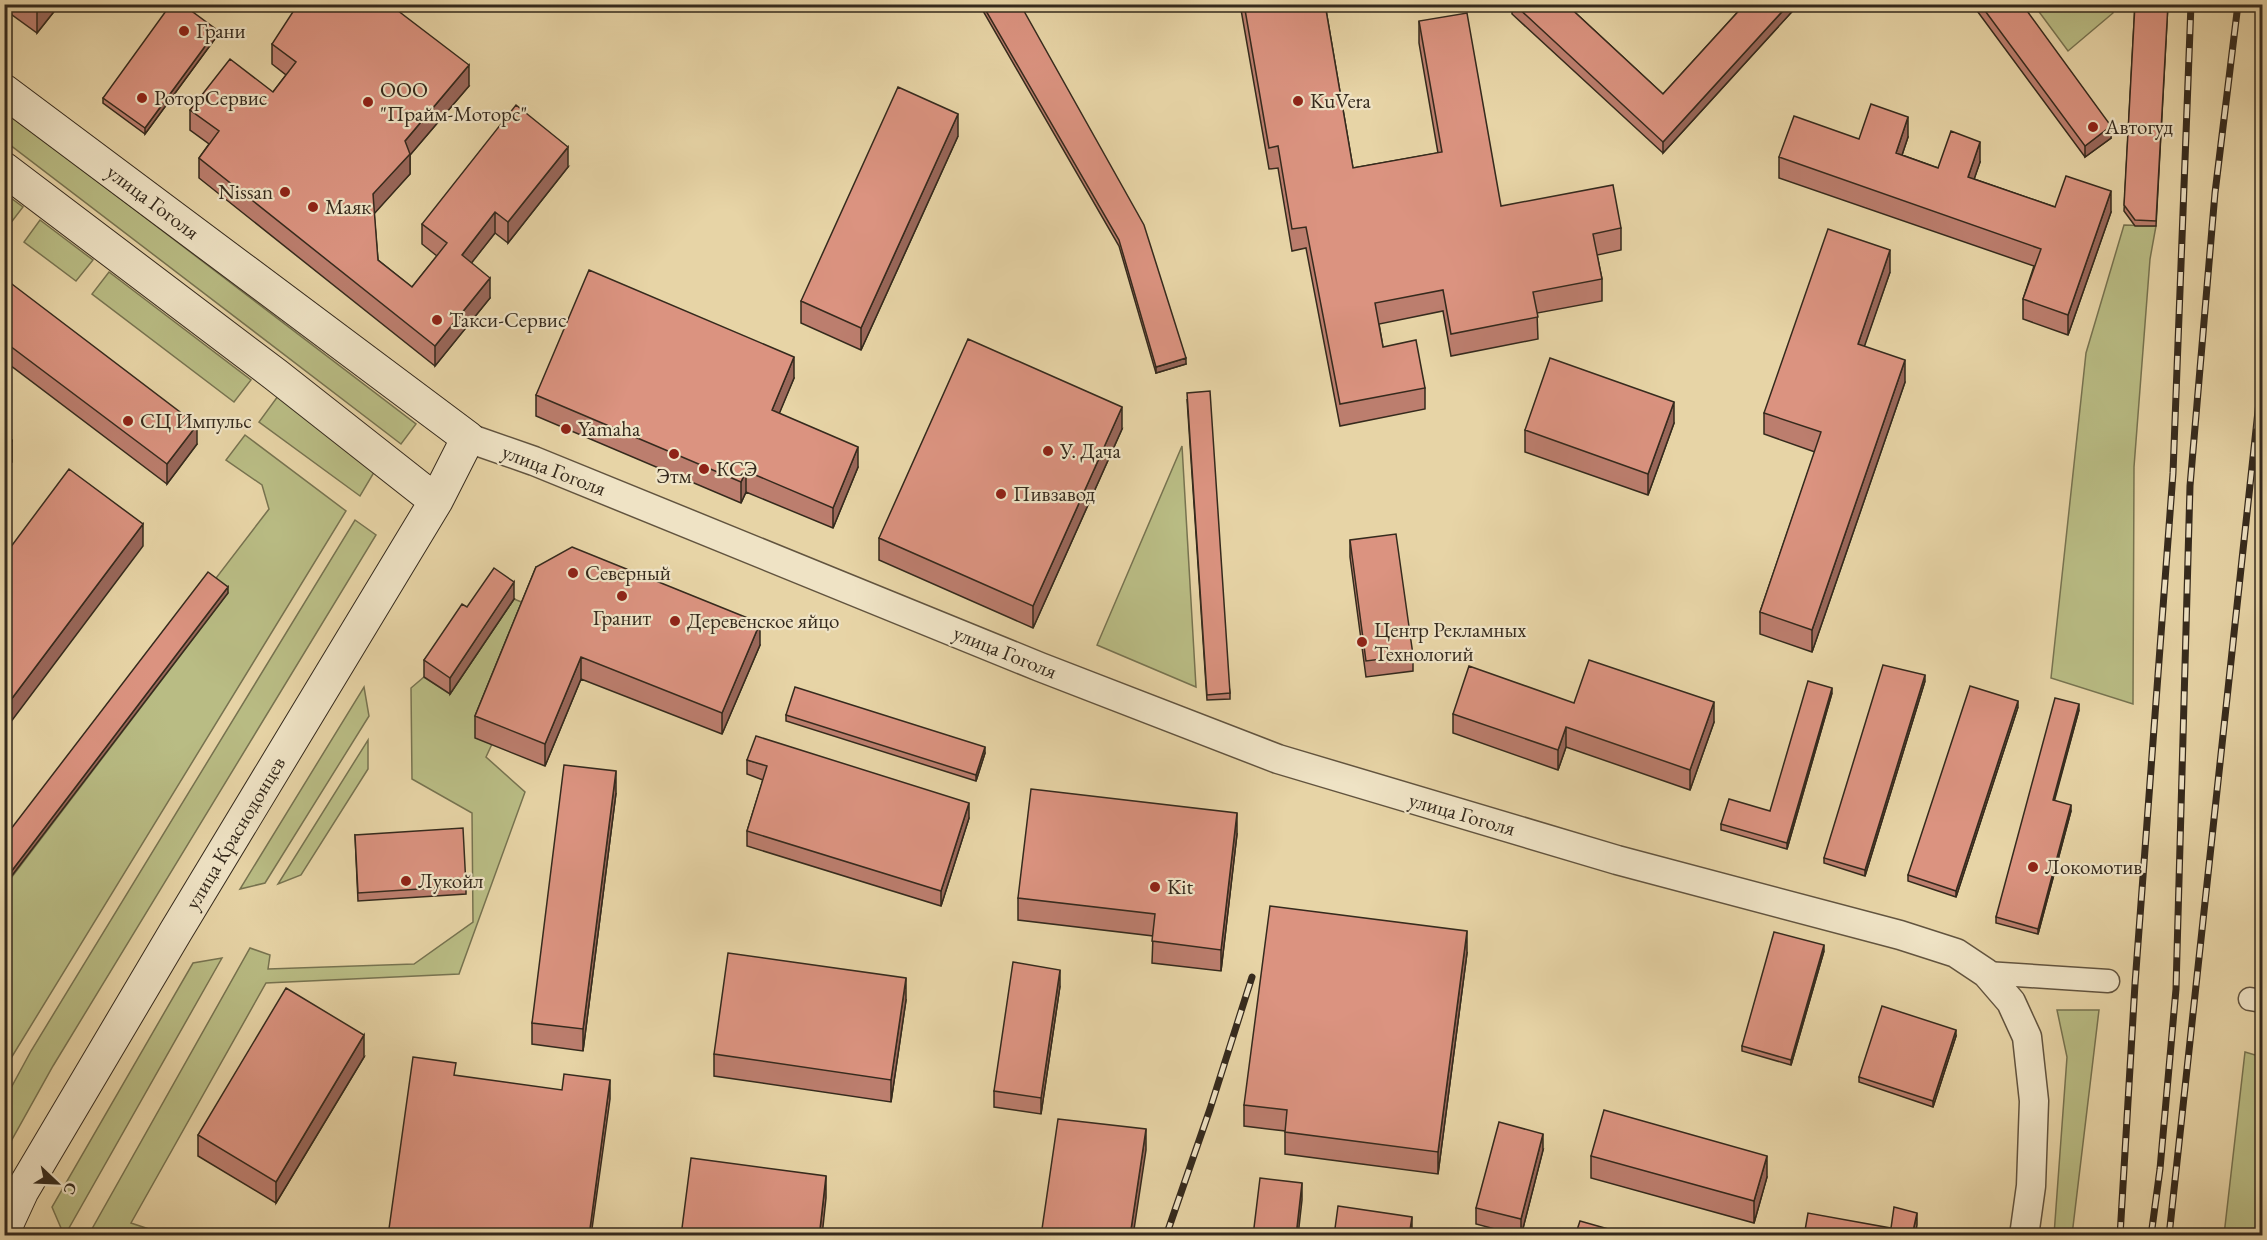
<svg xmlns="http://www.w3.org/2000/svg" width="2267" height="1240" viewBox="0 0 2267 1240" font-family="'EB Garamond',serif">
	<rect width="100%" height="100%" fill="#e7d4a6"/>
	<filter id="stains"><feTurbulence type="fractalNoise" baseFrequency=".00333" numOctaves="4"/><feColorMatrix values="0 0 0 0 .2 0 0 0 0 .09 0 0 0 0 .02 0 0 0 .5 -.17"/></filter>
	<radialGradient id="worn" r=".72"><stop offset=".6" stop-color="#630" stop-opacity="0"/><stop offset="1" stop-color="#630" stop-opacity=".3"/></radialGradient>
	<path fill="#b9bc84" stroke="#777350" stroke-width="1.5" d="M2034 5H2113V13L2068 51Z
		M4 110 416 424 401 444 5 141Z
		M4 193 23 207 6 229 5 227Z
		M40 220 93 260 76 281 24 242Z
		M2124 225 2156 226 2150 259 2134 467 2133 704 2051 678 2086 353Z
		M109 272 251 380 234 402 92 294Z
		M278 396 376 469 360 496 259 422Z
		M245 435 346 511 5 1068V886L228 593 213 582 269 509 262 485 226 460Z
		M1182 446 1196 687 1097 645Z
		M355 520 376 535 53 1066 5 1152V1099L31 1051Z
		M514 599 529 605 492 744 486 757 525 792 459 974 266 983 131 1223 167 1235 88 1236 250 948 270 955 268 969 414 964 473 922 472 813 412 779 411 688 424 677 450 694Z
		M364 687 369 716 265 883 240 889Z
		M368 740V769L301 875 278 884Z
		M222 958 65 1235H64L52 1207 193 963Z
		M2057 1010H2099L2072 1235H2054L2067 1057Z
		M2245 1052 2262 1057V1235H2224Z"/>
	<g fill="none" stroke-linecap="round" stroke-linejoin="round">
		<g stroke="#62543f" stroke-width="25">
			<path id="minor" d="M1986 973 2108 981
				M2250 999 2262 1001"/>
		</g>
		<g stroke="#62543f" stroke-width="31">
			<path id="tertiary" d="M468 438 534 461 1040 667 1278 759 1617 860 1900 935 1956 953 1986 973 2011 1002 2027 1037 2034 1101 2031 1186 2024 1236"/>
		</g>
		<g stroke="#352a1d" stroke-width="35">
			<path id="secondary" d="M4 91 468 438 436 501 176 931 22 1191 4 1230
				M4 169 276 375 436 501"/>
		</g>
		<use href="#minor" stroke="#efe3c5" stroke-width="22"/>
		<use href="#tertiary" stroke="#efe3c5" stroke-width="28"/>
		<use href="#secondary" stroke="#efe3c5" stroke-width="33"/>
		<g stroke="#352a1d" stroke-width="7">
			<path id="rail" d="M1166 1236 1210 1109 1252 977
				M2120 1236 2135 984 2173 473 2191 4
				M2151 1236 2160 1169 2176 989 2190 486 2215 193 2238 4
				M2169 1236 2262 374"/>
		</g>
		<use href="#rail" stroke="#efe3c5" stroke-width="4.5" stroke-dasharray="14" stroke-linecap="butt"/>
	</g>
	<path fill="#bc7e6e" stroke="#352a1d" stroke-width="1.5" d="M4 4H60L37 33 4 9Z
		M979 4H1020L1186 364 1156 373 1119 246Z
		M1240 4H1325L1353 168 1438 153 1419 43V21L1501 206 1621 228V250L1597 255 1602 279V301L1537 313 1538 339 1451 356 1443 311 1379 324 1383 347 1425 388V409L1340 426 1306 248 1292 251 1278 168 1269 169Z
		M1512 4H1566L1663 94 1745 4H1799L1663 153 1512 14Z
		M1972 4H2022L2111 138 2085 157Z
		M2135 4H2168L2156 226H2135L2124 211Z
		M217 36 145 134 103 103V98Z
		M272 44 469 86 410 155V174L374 213 378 260 412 287 437 256 422 244V224L568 167 508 243 495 233 471 263 490 298 435 366 199 178V158L209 144 190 130V110L273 92 286 75 272 64Z
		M958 136 861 350 801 323V301Z
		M1908 137 1902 155 1938 168 1980 162 1974 179 2055 207 2111 212 2068 335 2023 319V299L2034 266 1779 178V157L1859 139Z
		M1890 272 1864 346 1905 382 1812 652 1760 634V612L1815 452 1764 434V413Z
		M4 278 197 444 167 484 10 365Z
		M794 378 779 413 858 467 833 528 746 492 741 503 536 416V395Z
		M1187 399 1230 693V699L1207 700Z
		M1674 423 1648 495 1525 452V430Z
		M1122 429 1033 628 879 560V538Z
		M1350 540 1413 655V671L1366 677 1350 557Z
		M536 567 760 645 722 734 581 679 545 766 475 738V716Z
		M514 599 450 694 424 677V660L467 607Z
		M1925 681 1865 876 1824 863V858Z
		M1832 693 1787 849 1721 830V824L1770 811Z
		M1574 703 1714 722 1690 790 1566 747 1558 770 1453 733V714Z
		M2018 707 1956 897 1908 881V875Z
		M2079 710 2054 800 2071 811 2038 934 1996 923V917Z
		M786 715 985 753 976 781 786 721Z
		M747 760 969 818 941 906 747 846V831L763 780 747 774Z
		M616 793 583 1051 532 1044V1023Z
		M1237 834 1221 971 1152 963 1153 936 1018 920V898Z
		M355 835 466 886V894L358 901Z
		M1824 951 1791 1065 1742 1051V1046Z
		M1467 953 1438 1174 1285 1154V1131L1244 1126V1105Z
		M1060 986 1041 1114 994 1107V1091Z
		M906 1000 891 1102 714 1076V1054Z
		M1956 1036 1933 1107 1859 1082V1077Z
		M364 1057 276 1203 198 1156V1135Z
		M1543 1150 1521 1236 1476 1224V1208Z
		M1591 1156 1767 1177 1754 1223 1591 1178Z"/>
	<path fill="#99675a" stroke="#352a1d" stroke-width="1.5" d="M43 4H60L37 33V12Z
		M1789 4H1799L1663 153V142Z
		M217 30V36L145 134V128Z
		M469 65V86L410 155V174L373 215V194L405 141Z
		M958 114V136L861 350V328Z
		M1908 117V137L1896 173V153Z
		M2111 126V138L2085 157V146Z
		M1980 142V162L1968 197V177Z
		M568 147V167L508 243V222Z
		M2111 191V212L2068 335V315Z
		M495 212V233L462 275V255Z
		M1890 250V272L1858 365V344Z
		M490 278V298L435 366V346Z
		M10 346V365L4 372V353Z
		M794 357V378L772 431V410Z
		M1186 358V364L1156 373V367Z
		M1905 360V382L1812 652V630Z
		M1674 402V423L1648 495V474Z
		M1122 407V429L1033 628V606Z
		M197 425V444L167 484V464Z
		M12 441V462L4 472V451Z
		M858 447V467L833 528V508Z
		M746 471V492L741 503V482Z
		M143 524V546L4 731V709Z
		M514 582V599L450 694V678Z
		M228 587V593L4 886V881Z
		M760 623V645L722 734V713Z
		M581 657V679L545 766V744Z
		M1925 675V681L1865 876V870Z
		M1832 688V693L1787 849V843Z
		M2018 701V707L1956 897V891Z
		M1714 702V722L1690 790V770Z
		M2079 704V710L2053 806V800Z
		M1566 727V747L1558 770V750Z
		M985 747V753L976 781V775Z
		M616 771V793L583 1051V1029Z
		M969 803V818L941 906V891Z
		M2071 805V811L2038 934V929Z
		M1237 813V834L1221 971V950Z
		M1467 931V953L1438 1174V1152Z
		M1824 945V951L1791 1065V1060Z
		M1060 970V986L1041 1114V1098Z
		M906 978V1000L891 1102V1080Z
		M1956 1030V1036L1933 1107V1101Z
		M364 1035V1057L276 1203V1182Z
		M610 1080V1099L591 1236H589Z
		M1146 1129V1150L1133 1236H1130Z
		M1543 1134V1150L1521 1236V1219Z
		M1767 1156V1177L1754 1223V1201Z
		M826 1176V1198L822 1236 820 1229Z
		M1302 1183V1200L1298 1236H1296Z
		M1917 1213V1225L1915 1236H1912Z
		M1412 1217V1236H1409Z"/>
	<path fill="#db9380" stroke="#352a1d" stroke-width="1.5" d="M27 4H43L37 12Z
		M171 4H182L217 30 145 128 103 98Z
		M298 4H389L469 65 405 141 410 154 373 194 378 260 412 287 447 243 422 224 516 105 568 147 508 222 495 212 462 255 490 278 435 346 199 158 219 131 190 110 230 59 273 92 296 62 272 44Z
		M982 4H1020L1144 225 1186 358 1156 367 1119 240Z
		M1244 4H1325L1353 168 1442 152 1419 21 1467 13 1501 206 1613 185 1621 228 1593 234 1602 279 1533 292 1538 317 1451 334 1443 290 1375 303 1383 347 1416 340 1425 388 1340 404 1306 227 1292 229 1278 146 1269 148Z
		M1514 4H1566L1663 94 1745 4H1789L1663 142Z
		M1980 4H2022L2111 126 2085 146Z
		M2135 4H2168L2156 221 2135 220 2124 205Z
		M898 87 958 114 861 328 801 301Z
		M1871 104 1908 117 1896 153 1938 168 1951 131 1980 142 1968 177 2055 207 2066 176 2111 191 2068 315 2023 299 2041 249 1779 157 1794 116 1859 139Z
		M1828 229 1890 250 1858 344 1905 360 1812 630 1760 612 1821 432 1764 413Z
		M589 270 794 357 772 410 858 447 833 508 746 471 741 482 536 395Z
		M4 278 197 425 167 464 10 346 4 353Z
		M968 339 1122 407 1033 606 879 538Z
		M1550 358 1674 402 1648 474 1525 430Z
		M1210 391 1230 693 1207 695 1187 393Z
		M4 435 12 441 4 451Z
		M69 469 143 524 4 709V556Z
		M1396 534 1413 655 1366 661 1350 540Z
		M572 547 760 623 722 713 581 657 545 744 475 716 536 567Z
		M494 568 514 582 450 678 424 660 462 604 467 607Z
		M208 572 228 587 4 881V838Z
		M1589 660 1714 702 1690 770 1566 727 1558 750 1453 714 1469 666 1574 703Z
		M1883 665 1925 675 1865 870 1824 858Z
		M1808 681 1832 688 1787 843 1721 824 1729 799 1770 811Z
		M1970 686 2018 701 1956 891 1908 875Z
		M795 687 985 747 976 775 786 715Z
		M2055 698 2079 704 2053 800 2071 805 2038 929 1996 917Z
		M756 736 969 803 941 891 747 831 767 766 747 760Z
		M564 765 616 771 583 1029 532 1023Z
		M1031 789 1237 813 1221 950 1152 941 1155 914 1018 898Z
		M463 828 466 886 358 893 355 835Z
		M1270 906 1467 931 1438 1152 1285 1132 1287 1110 1244 1105Z
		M1774 932 1824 945 1791 1060 1742 1046Z
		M728 953 906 978 891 1080 714 1054Z
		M1013 962 1060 970 1041 1098 994 1091Z
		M286 988 364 1035 276 1182 198 1135Z
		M1882 1006 1956 1030 1933 1101 1859 1077Z
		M413 1057 456 1063 454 1075 562 1090 564 1074 610 1080 589 1236H388Z
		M1604 1110 1767 1156 1754 1201 1591 1156Z
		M1058 1119 1146 1129 1130 1236H1041Z
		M1499 1122 1543 1134 1521 1219 1476 1208Z
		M691 1158 826 1176 820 1229 840 1232V1236H681Z
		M1260 1178 1302 1183 1296 1236H1253Z
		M1338 1206 1412 1217 1409 1236H1334Z
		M1894 1207 1917 1213 1912 1236H1804L1808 1213 1891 1228Z
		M1580 1221 1633 1236H1575Z"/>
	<g fill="#8f2418" stroke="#efe3c5" stroke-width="2">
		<circle cx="184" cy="31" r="6"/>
		<circle cx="142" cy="98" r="6"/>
		<circle cx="1298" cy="101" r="6"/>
		<circle cx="368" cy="102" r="6"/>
		<circle cx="2093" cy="127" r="6"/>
		<circle cx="285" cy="192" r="6"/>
		<circle cx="313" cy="207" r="6"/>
		<circle cx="437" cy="320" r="6"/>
		<circle cx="128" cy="421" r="6"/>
		<circle cx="566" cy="429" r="6"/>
		<circle cx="1048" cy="451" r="6"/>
		<circle cx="674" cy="454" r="6"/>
		<circle cx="704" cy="469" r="6"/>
		<circle cx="1001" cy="494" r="6"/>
		<circle cx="573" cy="573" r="6"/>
		<circle cx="622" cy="596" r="6"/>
		<circle cx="675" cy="621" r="6"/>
		<circle cx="1362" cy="642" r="6"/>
		<circle cx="2033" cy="867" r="6"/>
		<circle cx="406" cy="881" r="6"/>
		<circle cx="1155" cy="887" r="6"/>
	</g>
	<g text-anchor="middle" stroke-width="4.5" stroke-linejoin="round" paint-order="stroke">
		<g font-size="21" fill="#352a1d" stroke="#efe3c5" text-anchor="start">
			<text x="196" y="38">Грани</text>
			<text x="380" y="97">ООО<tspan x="380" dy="24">"Прайм-Моторс"</tspan></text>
			<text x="154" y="105">РоторСервис</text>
			<text x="1310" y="108">KuVera</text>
			<text x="2105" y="134">Автогуд</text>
			<text x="273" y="199" text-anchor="end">Nissan</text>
			<text x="325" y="214">Маяк</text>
			<text x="449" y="327">Такси-Сервис</text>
			<text x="140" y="428">СЦ Импульс</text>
			<text x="578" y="436">Yamaha</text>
			<text x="1060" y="458">У. Дача</text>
			<text x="716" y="476">КСЭ</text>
			<text x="674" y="483" text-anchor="middle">Этм</text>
			<text x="1013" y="501">Пивзавод</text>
			<text x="585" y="580">Северный</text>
			<text x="622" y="625" text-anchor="middle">Гранит</text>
			<text x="687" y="628">Деревенское яйцо</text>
			<text x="1374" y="637">Центр Рекламных<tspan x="1374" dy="24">Технологий</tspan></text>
			<text x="2045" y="874">Локомотив</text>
			<text x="418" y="888">Лукойл</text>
			<text x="1167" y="894">Kit</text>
		</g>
		<g font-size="21" fill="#352a1d" stroke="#efe3c5">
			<text transform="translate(153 202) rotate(37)" y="7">улица Гоголя</text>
			<text transform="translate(554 470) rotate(21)" y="7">улица Гоголя</text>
			<text transform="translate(1005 652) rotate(22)" y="7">улица Гоголя</text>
			<text transform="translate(1462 814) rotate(16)" y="7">улица Гоголя</text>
			<text transform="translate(235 833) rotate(-59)" y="7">улица Краснодонцев</text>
		</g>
	</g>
	<rect width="2267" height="1240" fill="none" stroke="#e7d4a6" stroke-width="24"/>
	<rect x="6" y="6" width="2255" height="1228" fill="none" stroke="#352a1d" stroke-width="3"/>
	<rect x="12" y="12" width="2243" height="1216" fill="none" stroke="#352a1d" stroke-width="1.5"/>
	<g transform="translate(57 1183) rotate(113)" stroke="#efe3c5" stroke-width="4.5" paint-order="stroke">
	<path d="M0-4.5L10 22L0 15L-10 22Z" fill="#352a1d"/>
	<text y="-9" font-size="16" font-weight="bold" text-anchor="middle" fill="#352a1d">С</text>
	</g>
	<rect width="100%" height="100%" filter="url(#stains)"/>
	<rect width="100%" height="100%" fill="url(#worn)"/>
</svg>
